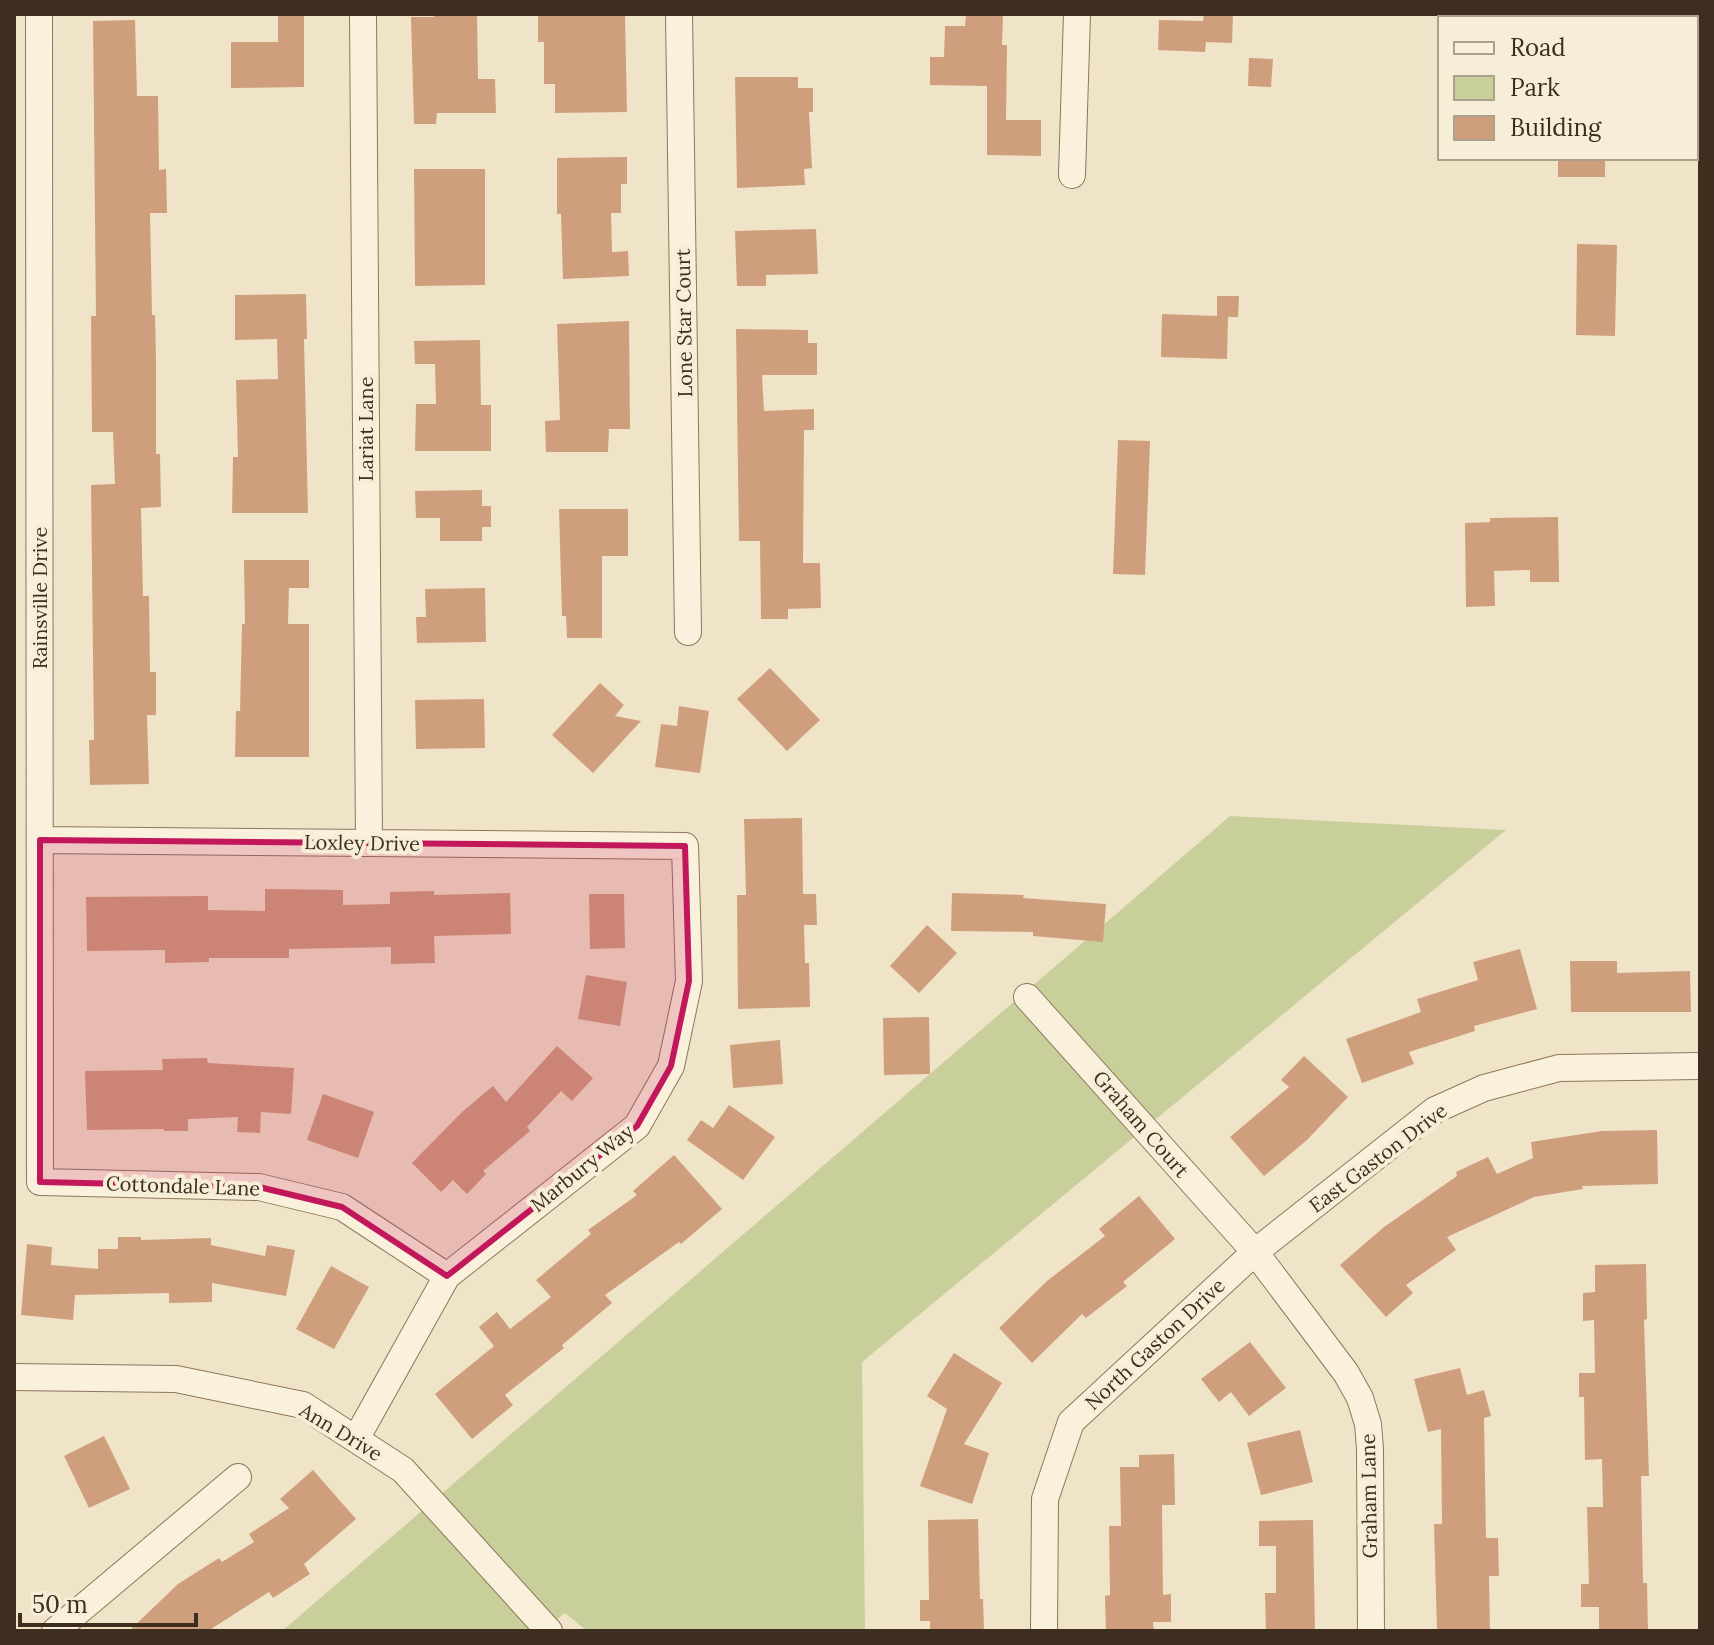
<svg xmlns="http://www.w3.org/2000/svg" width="1714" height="1645" viewBox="0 0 1714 1645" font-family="Lora,serif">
	<rect width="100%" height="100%" fill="#f0e4c8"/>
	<path fill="#c9cf9b" d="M1230 816 1506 830 862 1362 865 1631H587L565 1613 543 1631H282Z"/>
	<path fill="#cf9f7d" d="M278 14H304V87L231 88V42H278Z
		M434 14H477L478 79H495L496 113H437L436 124H414L411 17H434Z
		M538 14H625L627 112 555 113V84H544V42H538Z
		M966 14H1003L1002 45H1007L1006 120H1041V156L987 155V86L930 85V57H944L945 26H965Z
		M1204 14H1233L1232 43 1206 42 1205 52 1158 50 1159 20 1203 21Z
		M135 20 137 96H158L159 170 166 169 167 213H150L152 315H155L156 359V454H160L161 507 141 508 143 596H149L150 672H156V715H147L149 784 90 785 89 740H94L91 485 115 484 113 432H92L91 316H96L93 21Z
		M1249 58 1273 59 1271 87 1248 86Z
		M735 77H798V88H813V112H809L812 168 804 169 805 185 737 188Z
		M627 157V184H621V213H611L612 252 628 251 629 276 563 279 561 214H557V158Z
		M1558 158H1605V177H1558Z
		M414 169H485V285L415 286Z
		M816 229 818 274 766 275V286H737L735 231Z
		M1577 244 1617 245 1615 336 1576 335Z
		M306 294 307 339H304L308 513H232L233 457H238L236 380 278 379 277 339 235 340V295Z
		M1217 296H1239L1238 317H1228L1227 359 1161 357 1162 314 1217 316Z
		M629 321 630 429H609L608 452H546L545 421 560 420 557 324Z
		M736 329 808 330V343H817V375H762L764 411 814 409V430H804L803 563H820L821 608 788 609V619H761L760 541H739Z
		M480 340 481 405H491V451H415L416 404H436L435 364H415L414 341Z
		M1118 440 1150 441 1145 575 1113 574Z
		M482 490V506H491V527H482V541H440V518H416L415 491Z
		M559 509H628V556H602V638H567L566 616H562Z
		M1558 517 1559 582H1530V570L1494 571 1495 606 1466 607 1465 523 1490 522V518Z
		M244 560H309V588H289L288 624H309V757H235L236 711H240L242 624H245Z
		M485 588 486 642 417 643 416 617H426L425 589Z
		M770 668 820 720 787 751 737 699Z
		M600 683 624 705 615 716 641 721 593 773 552 735Z
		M484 699 485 748 416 749 415 700Z
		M679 706 709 711 700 773 655 767 661 724 677 726Z
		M802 818 803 894H816L817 925H804L805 963H809L810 1007 738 1009 737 895H746L744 819Z
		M265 889 343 890V905L390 904V892L434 891V895L510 893 511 934 434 936 435 963 391 964V947L289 949V958H209V962L165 963V950L87 951 86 897 208 896V910L265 911Z
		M952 893 1024 895 1023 898 1106 904 1103 942 1033 936V932L951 931Z
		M589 894H624L625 948 590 949Z
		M927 925 957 953 919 993 890 966Z
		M1520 949 1537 1009 1474 1026 1475 1031 1409 1052 1414 1064 1362 1083 1346 1039 1421 1012 1417 999 1478 980 1473 962Z
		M1570 961H1617V973L1690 971 1691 1012H1571Z
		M586 975 627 982 620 1026 578 1019Z
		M929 1017 930 1074 884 1075 883 1018Z
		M780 1040 783 1084 733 1088 730 1045Z
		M557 1046 593 1078 572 1101 561 1091 527 1127 530 1131 483 1171 486 1174 467 1194 453 1180 441 1192 412 1163 461 1113 493 1086 506 1102Z
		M1304 1056 1348 1097 1307 1140 1264 1176 1230 1137 1289 1087 1281 1080Z
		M207 1058 208 1063 294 1068 291 1114 261 1112 260 1133 237 1132 238 1117 188 1119V1131H164V1129L87 1130 85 1071 163 1070 162 1059Z
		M323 1094 374 1112 358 1158 307 1140Z
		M729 1105 775 1137 743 1180 687 1140 701 1120 713 1128Z
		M1657 1130 1658 1184 1582 1186 1583 1189 1534 1197 1447 1237 1456 1250 1406 1285 1413 1293 1386 1317 1340 1265 1384 1227 1457 1176 1456 1172 1488 1157 1497 1174 1533 1158 1531 1142 1602 1131Z
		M674 1155 722 1209 681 1244 679 1242 605 1295 612 1303 562 1345 564 1348 505 1395 513 1405 472 1439 435 1394 494 1346 479 1327 497 1312 510 1329 551 1297 536 1280 591 1234 588 1230 637 1195 633 1191Z
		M1139 1196 1175 1239 1123 1282 1127 1286 1086 1318 1082 1314 1032 1363 999 1328 1047 1281 1105 1236 1099 1229Z
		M118 1237H141V1240L211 1238V1245L265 1256 267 1245 295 1250 286 1296 212 1283V1302L169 1303V1293L75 1295 73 1320 21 1315 27 1244 52 1247 51 1265 98 1269V1249H118Z
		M1646 1264 1647 1319 1644 1320 1649 1476H1641L1643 1583H1647L1648 1631H1599V1607H1581V1584H1589L1587 1507H1603L1602 1459 1585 1460 1584 1397H1579V1373H1595L1594 1320 1583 1321V1293L1595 1292V1265Z
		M331 1266 369 1287 334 1349 296 1329Z
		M1250 1342 1286 1388 1249 1416 1231 1392 1219 1402 1201 1379Z
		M954 1353 1002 1383 964 1444 989 1453 972 1504 920 1486 947 1409 927 1396Z
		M1460 1368 1467 1395 1484 1390 1491 1416 1484 1418 1486 1538H1498L1499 1576H1489L1490 1631H1437L1434 1524H1442L1441 1429 1428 1432 1414 1379Z
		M1300 1430 1313 1482 1261 1495 1247 1443Z
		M104 1436 130 1489 89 1508 64 1456Z
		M1174 1454 1175 1505H1162L1163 1595 1171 1594V1622H1153L1154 1631H1106L1105 1596 1110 1595 1109 1526H1121L1120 1467H1139V1455Z
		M313 1470 356 1519 304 1564 310 1574 273 1598 269 1592 208 1631H129L178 1584 219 1558 222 1562 254 1542 249 1534 289 1508 280 1499Z
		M978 1519 980 1599H983L984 1631H930V1621H920V1600H929L928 1520Z
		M1313 1520 1315 1631H1266L1265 1593H1276V1546H1259V1521Z"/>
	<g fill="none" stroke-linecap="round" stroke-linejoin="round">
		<g stroke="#8d765c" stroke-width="28">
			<path id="minor" d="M39 14 40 1182 259 1187 342 1207 447 1276
				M363 14 369 843
				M679 14 688 632
				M1072 175 1077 14
				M40 840 685 846 689 981 671 1066 637 1126 447 1276 356 1439
				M1027 997 1255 1252 1310 1325 1346 1373 1360 1398 1368 1424 1370 1449 1371 1631
				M14 1377 176 1379 303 1405 403 1470 549 1631
				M55 1631 238 1477
				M1044 1631 1045 1499 1071 1422 1255 1252 1435 1110 1484 1088 1559 1068 1700 1066"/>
		</g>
		<use href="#minor" stroke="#faf1dc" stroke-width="26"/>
	</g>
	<path fill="#c2185b" fill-opacity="0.2" stroke="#c2185b" stroke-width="6" stroke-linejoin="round" d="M40 840 685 846 689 981 671 1066 637 1126 447 1276 342 1207 259 1187 40 1182Z"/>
	<g text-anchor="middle" stroke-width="8" stroke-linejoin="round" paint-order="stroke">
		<g font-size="20" fill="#3d2e20" stroke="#f7eed8">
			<text transform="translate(684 323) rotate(-91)" y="7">Lone Star Court</text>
			<text transform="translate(366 429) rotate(-90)" y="7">Lariat Lane</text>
			<text transform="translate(40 598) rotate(-90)" y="7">Rainsville Drive</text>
			<text transform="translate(362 843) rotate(1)" y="7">Loxley Drive</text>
			<text transform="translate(1141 1124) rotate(49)" y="7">Graham Court</text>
			<text transform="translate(1378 1158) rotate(-37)" y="7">East Gaston Drive</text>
			<text transform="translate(582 1168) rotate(-39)" y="7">Marbury Way</text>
			<text transform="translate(183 1186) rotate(2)" y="7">Cottondale Lane</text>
			<text transform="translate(1155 1344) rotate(-43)" y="7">North Gaston Drive</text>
			<text transform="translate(341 1432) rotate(31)" y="7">Ann Drive</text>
			<text transform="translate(1369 1496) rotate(-91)" y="7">Graham Lane</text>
		</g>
	</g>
	<rect width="1714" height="1645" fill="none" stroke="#3d2e20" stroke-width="32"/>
	<rect x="1438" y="16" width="260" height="144" fill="#f7eed8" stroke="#ada18e" stroke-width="2"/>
	<rect x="1454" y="42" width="40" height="12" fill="#faf1dc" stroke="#ada18e" stroke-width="2"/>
	<text x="1510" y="56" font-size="24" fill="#3d2e20">Road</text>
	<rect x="1454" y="76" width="40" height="24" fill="#c9cf9b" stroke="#ada18e" stroke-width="2"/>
	<text x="1510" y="96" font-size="24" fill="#3d2e20">Park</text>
	<rect x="1454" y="116" width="40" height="24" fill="#cf9f7d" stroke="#ada18e" stroke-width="2"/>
	<text x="1510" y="136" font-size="24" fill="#3d2e20">Building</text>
	<path d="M20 1613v12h176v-12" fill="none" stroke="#3d2e20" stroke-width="4"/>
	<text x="32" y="1613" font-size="24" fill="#3d2e20" stroke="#f7eed8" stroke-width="6" paint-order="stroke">50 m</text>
</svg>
